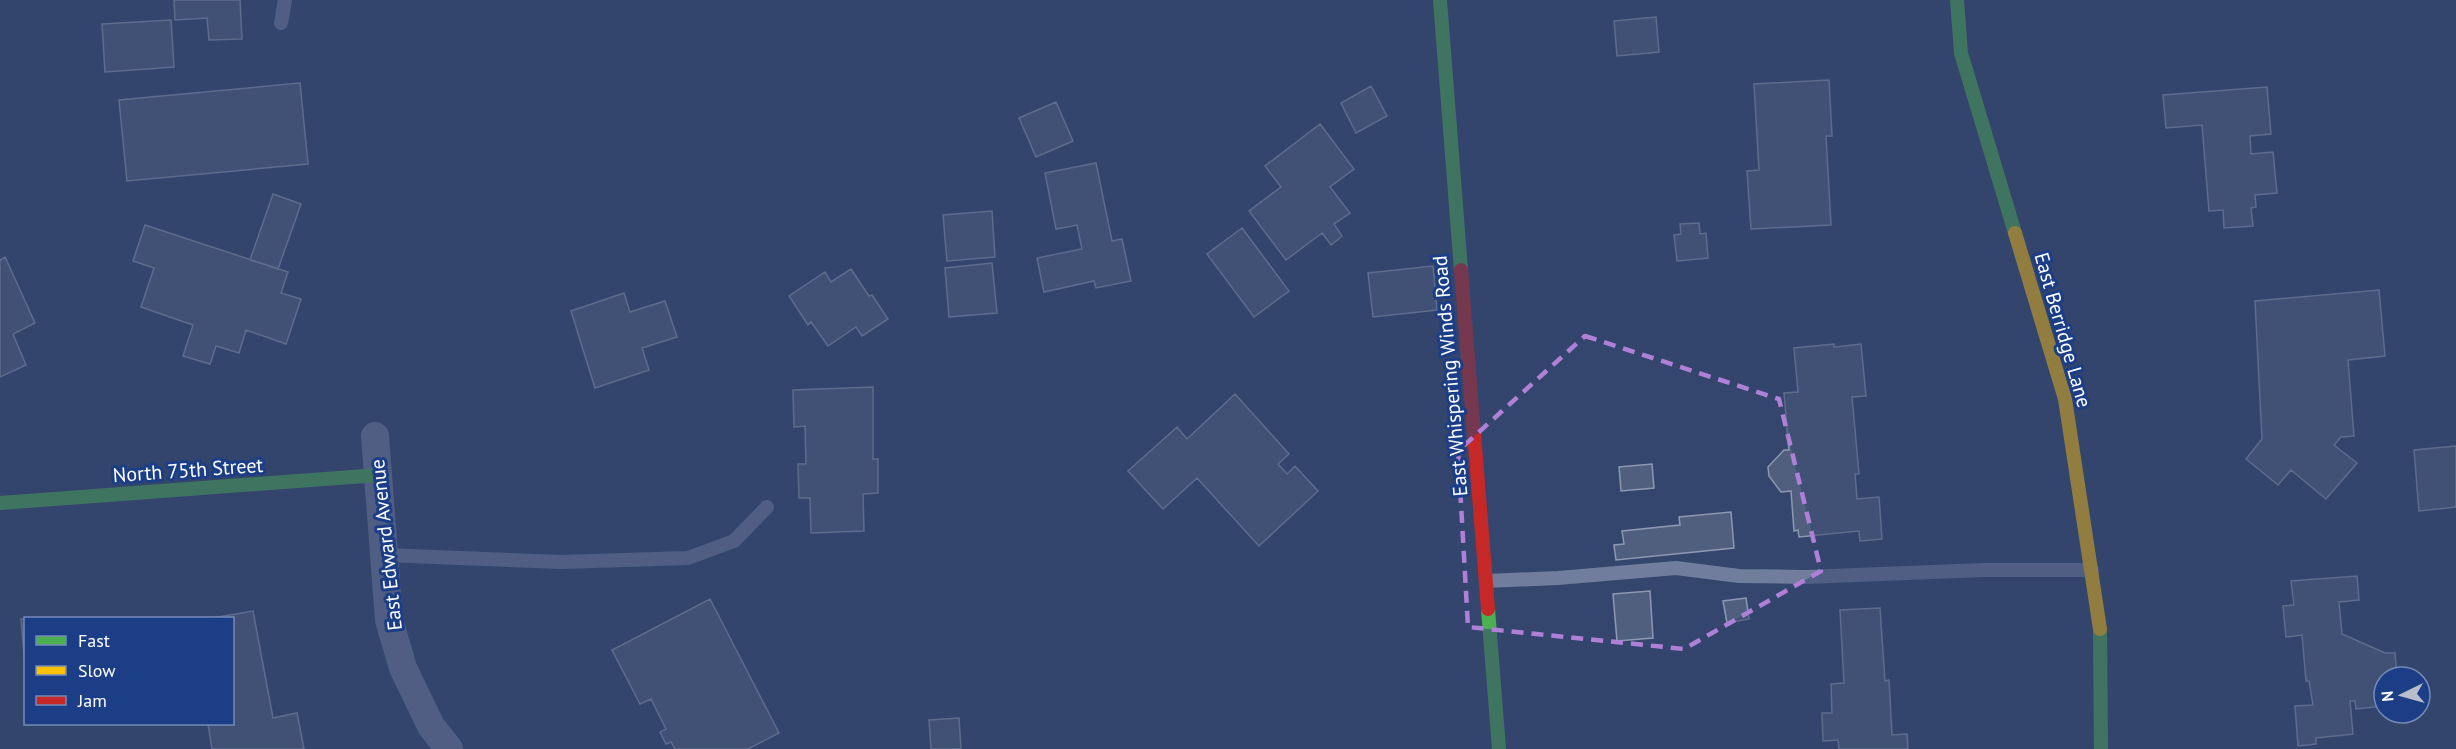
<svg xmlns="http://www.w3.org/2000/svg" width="2456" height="749" viewBox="0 0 2456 749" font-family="'PT Sans',sans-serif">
	<rect width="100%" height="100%" fill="#34466e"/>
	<path fill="#505f7e" stroke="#8e99b1" stroke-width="1.5" d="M174 0H240L242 39 209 40 207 18 175 20Z
		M1656 17 1659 52 1617 56 1614 21Z
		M171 20 174 67 105 72 102 24Z
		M1829 80 1832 136H1826L1831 225 1751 229 1747 171 1759 170 1754 84Z
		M300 83 308 164 127 181 119 100Z
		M1371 86 1387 116 1356 133 1341 103Z
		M2267 87 2271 134 2250 136 2251 154 2273 152 2277 193 2255 195 2256 207 2251 208 2253 226 2224 228 2223 210 2209 211 2202 125 2166 128 2163 95Z
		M1056 102 1073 141 1036 157 1019 118Z
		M1320 124 1354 169 1330 187 1350 213 1334 224 1342 236 1331 245 1322 233 1286 260 1249 211 1281 187 1265 166Z
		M1096 163 1112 241 1122 239 1131 281 1096 288 1094 281 1044 292 1037 258 1082 249 1077 225 1056 229 1045 173Z
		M273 194 301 204 278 269 250 260Z
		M992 211 995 257 947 261 943 215Z
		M1699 223 1700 234 1706 233 1708 258 1677 261 1674 235 1681 234 1680 224Z
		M145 225 288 272 281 293 301 299 286 344 246 330 239 353 216 346 210 364 183 356 193 325 141 307 154 268 133 261Z
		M1242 228 1289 291 1254 317 1207 254Z
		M5 257 35 323 13 334 26 365 0 377V260Z
		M992 263 997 313 949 317 945 268Z
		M1433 266 1437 310 1373 317 1368 273Z
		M851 269 869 296 872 295 888 319 862 336 856 327 828 346 811 322 808 325 789 296 825 272 831 282Z
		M2379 290 2385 356 2348 360 2354 436 2341 437 2334 445 2357 463 2326 499 2291 470 2278 485 2246 459 2262 439 2255 301Z
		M624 293 630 312 665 301 677 337 642 348 649 370 595 388 571 311Z
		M1834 344V347L1861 344 1866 396 1852 397 1859 474H1855L1857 499 1879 497 1882 539 1860 541 1859 531 1799 537 1798 530 1794 531 1791 491 1781 492 1769 476 1768 467 1784 450H1789L1784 393 1798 392 1794 348Z
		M873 387V459H878V493L863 494 864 531 811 533 810 498H799L798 464H806L805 426 794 427 793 390Z
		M1235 394 1289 454 1278 464 1287 474 1295 466 1318 491 1259 546 1197 478 1163 509 1128 471 1177 427 1187 439Z
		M2456 446V507L2419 511 2414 450Z
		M1652 464 1654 488 1621 491 1619 467Z
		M1731 512 1734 548 1616 560 1614 545 1624 544 1622 531 1680 525 1679 517Z
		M2357 576 2359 600 2339 602 2342 634 2385 653H2395L2397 677H2384V706L2356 709 2355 701H2350L2353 734 2316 738V744L2298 746 2295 706 2313 705 2309 681H2306L2302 635 2286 637 2283 606 2294 605 2291 581Z
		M1650 591 1653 638 1617 641 1613 594Z
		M1746 598 1749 619 1727 623 1723 601Z
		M710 599 779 733 748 749H675L671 742 666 744 660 732 666 729 651 699 640 704 612 650Z
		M1880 608 1885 681 1889 680 1892 735 1907 734 1908 749H1839L1838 740 1823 741 1822 713H1832L1831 684 1844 683 1840 610Z
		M253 611 273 718 297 713 304 749H212L208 724H232V618H212Z
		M21 619H26V666H25Z
		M959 718 961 749H931L929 720Z"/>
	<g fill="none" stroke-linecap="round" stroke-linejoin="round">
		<path stroke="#707d9c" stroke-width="14" d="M281 23 285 0
			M385 555 561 562 688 558 734 541 767 507
			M1486 581 1558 578 1676 568 1739 576 1806 577 1983 570H2092"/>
		<path stroke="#707d9c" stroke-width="28" d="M375 436 389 620 403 668 431 726 449 749"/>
		<path stroke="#4caf50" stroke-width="14" d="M1440 0 1461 270
			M1957 0 1961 53 2015 233
			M0 503 379 475
			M1488 609 1499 749
			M2100 629 2101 749"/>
		<path stroke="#ffc107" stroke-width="14" d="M2015 233 2065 399 2100 629"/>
		<path stroke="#c62828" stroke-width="14" d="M1461 270 1488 609"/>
	</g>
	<path d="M0 0H2456V749H0ZM1585 336 1779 399 1821 571 1684 649 1468 627 1458 451Z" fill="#34466e" fill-opacity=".55" fill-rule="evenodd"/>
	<path fill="none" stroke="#b080d9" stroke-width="4.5" stroke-dasharray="12 8" stroke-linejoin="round" d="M1585 336 1779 399 1821 571 1684 649 1468 627 1458 451Z"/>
	<g text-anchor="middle" stroke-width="6" stroke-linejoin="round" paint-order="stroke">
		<g font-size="20" fill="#fff" stroke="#1b3e86">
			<text transform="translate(2063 330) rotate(74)" y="7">East Berridge Lane</text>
			<text transform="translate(1450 376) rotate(-95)" y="7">East Whispering Winds Road</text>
			<text transform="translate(188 470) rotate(-4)" y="7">North 75th Street</text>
			<text transform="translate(386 545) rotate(-96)" y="7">East Edward Avenue</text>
		</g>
	</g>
	<rect x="24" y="617" width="210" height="108" fill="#1b3e86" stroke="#768bb6" stroke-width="1.5"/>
	<rect x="36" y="636" width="30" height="9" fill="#4caf50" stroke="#768bb6" stroke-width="1.5"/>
	<text x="78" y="647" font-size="18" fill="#ffffff">Fast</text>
	<rect x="36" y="666" width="30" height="9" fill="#ffc107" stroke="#768bb6" stroke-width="1.5"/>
	<text x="78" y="677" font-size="18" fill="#ffffff">Slow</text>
	<rect x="36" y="696" width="30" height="9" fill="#c62828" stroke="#768bb6" stroke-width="1.5"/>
	<text x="78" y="707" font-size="18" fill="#ffffff">Jam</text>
	<g transform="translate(2402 695) rotate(265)"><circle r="28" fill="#1b3e86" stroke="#768bb6" stroke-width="1.5"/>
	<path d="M0-4.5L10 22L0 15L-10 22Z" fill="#b8becc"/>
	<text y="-9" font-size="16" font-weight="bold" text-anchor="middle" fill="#ffffff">N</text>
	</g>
</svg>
